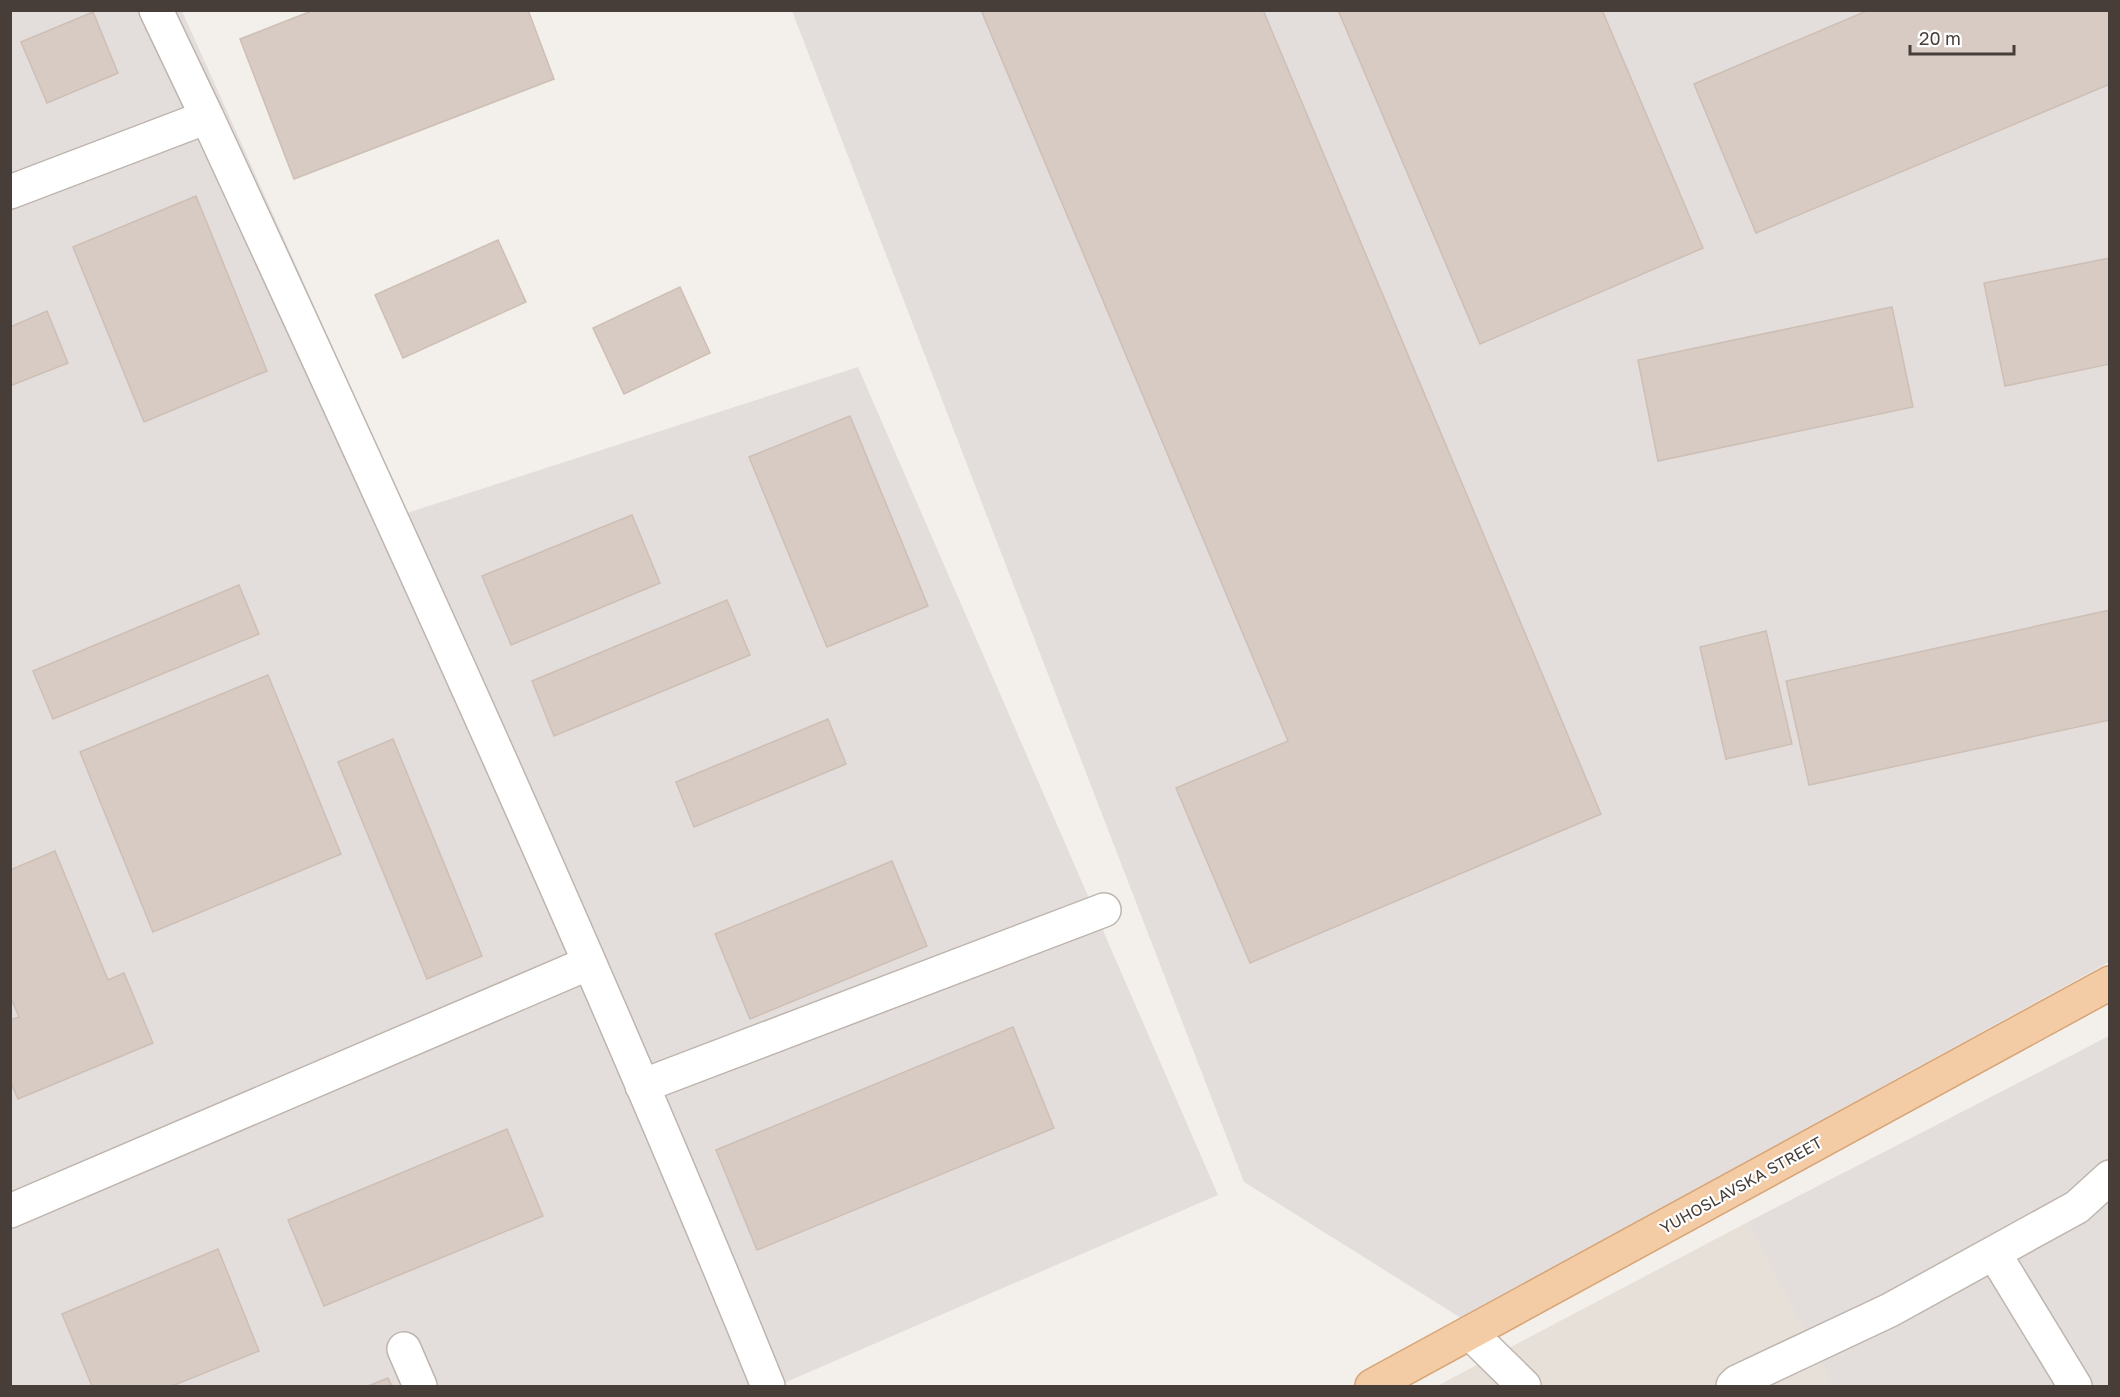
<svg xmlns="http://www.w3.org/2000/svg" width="2120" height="1397" viewBox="0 0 2120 1397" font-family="'Golos Text',sans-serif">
	<rect width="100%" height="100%" fill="#f3efeb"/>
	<path fill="#e7e0d9" d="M1748 1222 1854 1386H1437Z"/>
	<path fill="#e3dedc" d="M10 11H182L407 513 858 367 1218 1195 777 1386H11Z
		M792 11H2109V962L1461 1318 1244 1182Z
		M2109 1036V1386H1834L1748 1222Z"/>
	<path fill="#d7cbc4" stroke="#cebfb5" stroke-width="1.5" d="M314 10H528L554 79 294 179 240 39Z
		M981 10H1263L1601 814 1250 963 1176 788 1288 741Z
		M1338 10H1602L1703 248 1480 344Z
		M1869 10H2110V84L1756 233 1694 84Z
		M93 12 118 73 47 103 21 42Z
		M196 196 267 371 144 422 73 247Z
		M498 240 526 302 403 358 375 295Z
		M2110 258V364L2005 386 1984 283Z
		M680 287 710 353 624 394 593 328Z
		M1892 307 1913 407 1658 461 1638 360Z
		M47 311 68 363 10 386V327Z
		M850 416 928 606 827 647 749 457Z
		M632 515 660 583 511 645 482 576Z
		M239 585 259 634 53 719 33 671Z
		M727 600 750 655 554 736 532 681Z
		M2110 610V720L1809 785 1786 681Z
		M1766 631 1792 744 1726 759 1700 647Z
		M268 675 341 854 153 932 80 752Z
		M828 719 846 764 694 827 676 782Z
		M393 739 482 956 427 979 338 762Z
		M55 851 108 980 124 973 153 1043 18 1099 10 1081V1020L19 1017 10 996V870Z
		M892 861 927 946 750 1019 715 934Z
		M1013 1027 1054 1128 757 1250 716 1150Z
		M507 1129 543 1216 324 1306 288 1220Z
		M218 1249 259 1351 172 1386H92L62 1314Z
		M388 1378 392 1386H368Z"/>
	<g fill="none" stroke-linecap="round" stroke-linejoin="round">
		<g stroke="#beb5ae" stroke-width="36">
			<path id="minor" d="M156 10 207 117
				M10 192 207 117C401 537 594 958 768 1386
				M642 1086 1104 910
				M10 1211 589 963
				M1994 1253 2075 1386
				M1470 1333 1524 1386
				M404 1349 420 1386
				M1733 1386 1737 1382 1890 1310 2077 1207 2110 1177"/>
		</g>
		<g stroke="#d7a475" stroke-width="36">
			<path id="major" d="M1372 1386 2110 983"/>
		</g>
		<use href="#minor" stroke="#fff" stroke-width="33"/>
		<use href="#major" stroke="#f3cba4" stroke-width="33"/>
	</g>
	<g text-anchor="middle" stroke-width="4.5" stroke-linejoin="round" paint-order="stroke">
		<g font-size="16" fill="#473e39" stroke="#fff">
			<text transform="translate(1741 1185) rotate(-29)" y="6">YUHOSLAVSKA STREET</text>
		</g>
	</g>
	<rect width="2120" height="1397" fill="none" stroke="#473e39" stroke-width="24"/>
	<path d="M1910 45v9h104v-9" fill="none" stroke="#473e39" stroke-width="3"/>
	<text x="1919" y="45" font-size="18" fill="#473e39" stroke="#ffffff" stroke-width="4.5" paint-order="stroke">20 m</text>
</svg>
